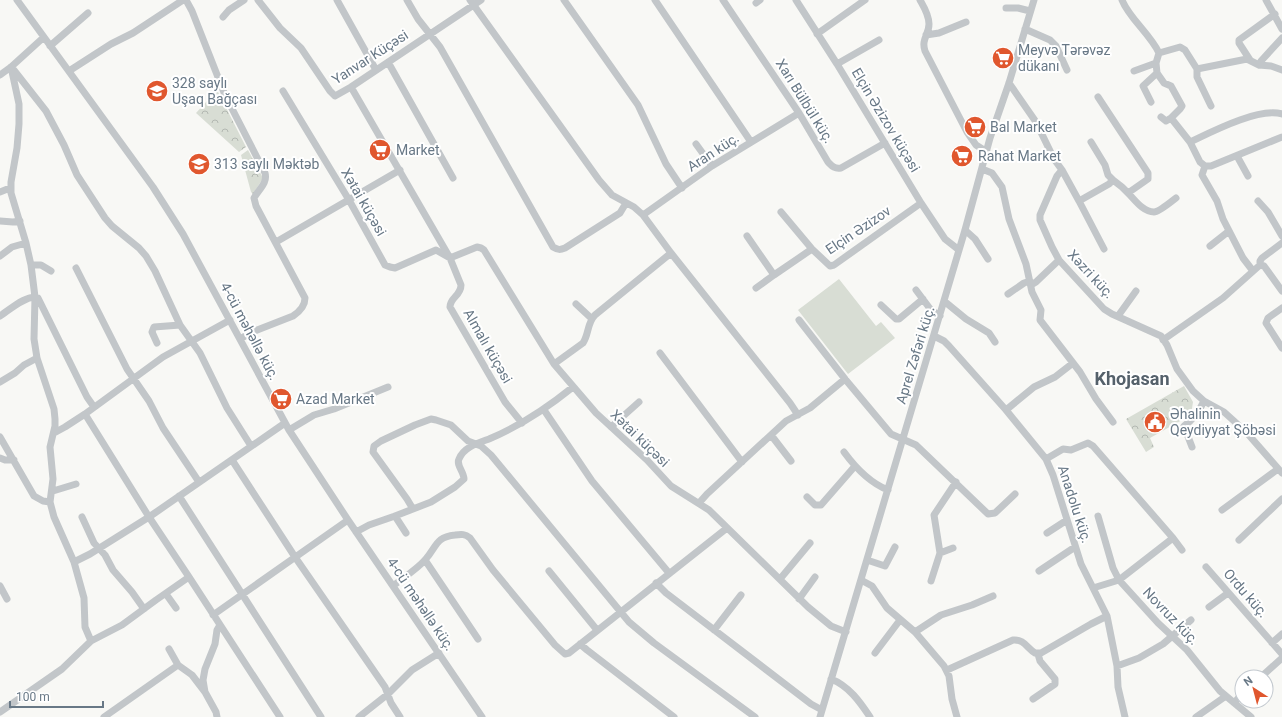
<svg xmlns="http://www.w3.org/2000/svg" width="1282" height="717" viewBox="0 0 1282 717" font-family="Roboto,sans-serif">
	<defs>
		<pattern id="park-crowns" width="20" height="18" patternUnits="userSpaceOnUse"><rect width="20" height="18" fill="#d8ddd4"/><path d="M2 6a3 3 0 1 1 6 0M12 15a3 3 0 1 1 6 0" fill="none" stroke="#b3b8b2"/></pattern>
	</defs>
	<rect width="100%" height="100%" fill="#f8f8f5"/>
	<path fill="url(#park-crowns)" d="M217 90 246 147 239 152 196 113Z
		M248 150 263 178 253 194 251 192 241 155Z
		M1184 386 1193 402 1191 415 1150 438 1154 447 1146 452 1126 419Z"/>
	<path fill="#d8ddd4" d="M839 279 876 326 881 322 895 338 848 374 798 310Z"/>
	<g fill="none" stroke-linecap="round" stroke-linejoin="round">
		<path stroke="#c2c6c9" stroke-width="7" d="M17 0 153 187 183 234 289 430 348 520 482 717
			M186 0 192 11 225 95 265 173C268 183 258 190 254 198L256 206 305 298C305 306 299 312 293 316L252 332 240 339
			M258 0 280 28 301 48 330 91 335 96 351 87 481 0
			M337 0 376 70
			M407 0 418 19 440 47 553 247C558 250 560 250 565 248L620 213 626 203
			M470 0 599 180 612 195 634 207 643 215 671 253 790 403 798 415
			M564 0 638 105 666 164 682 188
			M655 0 751 142
			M723 0 799 113 828 162C832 166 834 169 841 168L885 143
			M796 0 837 64 921 203 945 239 959 250
			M920 0C924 7 929 15 929 24 929 35 921 39 925 51L967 132 976 145 987 152
			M1122 0C1129 18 1150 34 1159 53L1180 47 1185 50 1197 69 1247 59 1259 65 1271 66 1282 70
			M1266 0 1282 29
			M756 3 760 0
			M1006 8H1018L1030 11
			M223 17 229 10 244 0
			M1025 29 1050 40 1056 46 1067 70
			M817 34 865 0
			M926 35 939 33 966 22
			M50 46 88 13
			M1250 60 1239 43V40L1275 14
			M388 62 453 178
			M837 64 879 40
			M1259 65 1261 61 1282 38
			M11 67 19 104V124L17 148 11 182V193L26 243 31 265 35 297 34 339 37 358 54 409 55 419V426L50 447 53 479 50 502 54 517 74 562 84 598 85 627 91 641
			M13 69 46 111 64 145 77 175 105 218 112 226 139 248 146 256 155 271 180 325 200 353 227 408 251 446
			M1197 69V77L1211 106
			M69 71 111 44 133 33 183 0
			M1134 71 1156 63
			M1157 73 1164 83 1171 86 1182 106 1180 109 1171 118
			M0 75 11 67 44 37
			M1009 83 1036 122 1054 159 1062 170 1057 176 1040 215V220L1052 247 1059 260 1104 309 1112 314 1161 336 1167 345 1177 369 1193 391 1204 401 1224 412 1234 421 1247 433 1282 473
			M351 87 450 258 477 247 481 248 484 250 554 364 596 413 647 460 671 486 709 510 808 607 831 626 846 632
			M283 91 349 200 385 265 390 267 395 268 436 250 450 258 461 285C461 296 450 297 450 307L505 402 522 423
			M1151 102 1143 86 1157 73 1156 63 1159 53
			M1161 117 1166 121 1171 118 1190 142 1200 162 1205 166 1202 175 1217 201 1223 219 1243 258 1253 271
			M1091 142 1105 165 1108 175 1113 180
			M1190 142C1211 132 1259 107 1282 114
			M696 144 712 166
			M1237 156 1248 176
			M1205 166H1211L1282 137
			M982 169 992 173 1002 187 1009 219 1026 264 1032 292 1041 310 1040 320 1080 372 1096 399 1113 422
			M1062 170 1079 201 1109 184 1113 180 1122 187 1128 193 1148 179V173L1098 97
			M0 192 10 188
			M1128 193C1135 200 1143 212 1154 212 1159 212 1172 201 1176 198
			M1079 201 1104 249
			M1258 201 1268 212 1282 236
			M781 212 812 249 830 266 834 265 921 203
			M643 215 712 166 799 113
			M0 221 13 222 20 221
			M965 230 975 239 988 259
			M747 236 774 275 812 249
			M276 242 400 170
			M1210 246 1229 231
			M0 256 12 247 26 243
			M31 265H41L51 271
			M1260 265V261L1262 258 1282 243
			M76 268 127 369 149 401 163 428 199 482
			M1031 285 1036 282 1059 260
			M756 288 774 275
			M916 290 931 310 940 316
			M1008 294 1024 283 1030 281
			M944 301 966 319 989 333 995 342
			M576 304 591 318
			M881 305 896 319H899L923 299
			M1282 308 1268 318 1266 323 1282 348
			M0 316C8 311 28 293 38 298L87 397 94 407
			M1118 316 1136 291
			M799 320 845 379
			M934 336 944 341 949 346 1006 410 1046 459 1053 475 1081 564 1107 616 1117 666 1118 687 1125 717
			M1163 340 1223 298 1260 265 1264 266 1282 291
			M157 343 152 332 154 327 180 325
			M660 353 742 462
			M554 364 583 343C589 334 587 323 595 315L671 253
			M0 382 15 373 24 365 37 358
			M544 410 592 481 669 573
			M1006 410 1034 387 1055 377 1073 363
			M85 414 149 517 189 577 280 717
			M611 427 639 402
			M289 430 314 415 334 409 388 387
			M54 433 65 427 85 414 163 357 230 320
			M771 435 791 461
			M0 437 34 496 43 501 50 502
			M1192 447 1184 426C1194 419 1199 412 1204 401
			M844 452C855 467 870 483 888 490
			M0 458 5 460H14
			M1046 459 1063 449 1071 450 1088 443 1093 446 1173 538 1119 580 1093 588
			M232 460 295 557 385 687 391 703 400 717
			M53 491 76 484
			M179 496 321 717
			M807 497 815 505H821L855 466
			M699 503 707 494 786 421 810 408 845 379 891 434 916 445 988 514 995 513 1015 494
			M413 509 407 499 373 452 374 446 381 441 415 425 431 419 436 420 451 425 468 441 481 446 491 455 629 622 654 643 755 717
			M1222 510 1278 469
			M395 516 406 533
			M1098 516 1113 568 1119 580 1158 623 1187 650 1220 691 1251 717
			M82 517 94 543 105 555 113 570 132 592 144 609
			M356 532 369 525 395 516 431 502 455 487 464 479C464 472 456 465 459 459 464 447 478 443 489 439 520 426 547 408 573 387
			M1047 533 1067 520
			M1173 538 1182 550
			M1239 540 1282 499
			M940 553 953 548
			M425 560 478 639
			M867 560 885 566 895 547
			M74 562 90 554 149 517 285 423
			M1206 567 1282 654
			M549 571 597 630
			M1039 571 1075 547
			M780 579 810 543
			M861 580 872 586 887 608 915 632 944 666 949 676 952 699 957 717
			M931 581 940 553 934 515 956 482
			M656 583 666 593 811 704 822 710
			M0 586 7 599
			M393 586C404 577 416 570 425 560 437 547 435 537 455 535 462 534 465 534 470 538L493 570 555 645 565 654 569 653 727 528
			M166 594 176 608
			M799 599 815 577
			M1209 607 1228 593
			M213 615 348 520
			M714 630 741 595
			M915 632 941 615 972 605 993 596
			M1272 643 1282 634
			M580 644 587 650 674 717
			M169 649 178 665
			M875 653 900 620
			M1117 666 1139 658 1163 644 1191 620
			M947 670 1013 640C1024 639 1027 648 1035 653H1041L1091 624 1107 616
			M1261 677 1282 658
			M831 679C849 686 860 702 870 717
			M1033 699 1055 684V679L1040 661 1038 654
			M1234 703 1242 694
			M0 712 62 669 91 641 122 625 156 600 189 577
			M104 717 178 665 192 675 205 692
			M217 717 216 712 205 692 203 680 205 669 215 644 217 630 220 625
			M359 717 388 694 412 670 439 653
			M820 717 965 230 990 138 1009 83 1034 0
			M1196 717 1226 696"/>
	</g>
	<defs>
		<g id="supermarket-disc" transform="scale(1.15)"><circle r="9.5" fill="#e0572e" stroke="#fff"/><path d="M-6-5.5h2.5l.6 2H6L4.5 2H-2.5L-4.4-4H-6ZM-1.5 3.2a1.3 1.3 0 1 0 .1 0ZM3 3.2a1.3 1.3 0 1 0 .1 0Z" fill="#fff"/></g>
		<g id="school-disc" transform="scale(1.15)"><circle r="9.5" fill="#e0572e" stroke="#fff"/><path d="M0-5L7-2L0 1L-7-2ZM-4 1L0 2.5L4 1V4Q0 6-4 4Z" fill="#fff"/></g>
		<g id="civic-disc" transform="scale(1.15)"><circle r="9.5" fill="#e0572e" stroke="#fff"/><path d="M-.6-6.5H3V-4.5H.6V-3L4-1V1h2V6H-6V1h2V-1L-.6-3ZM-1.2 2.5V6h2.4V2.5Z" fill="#fff"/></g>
	</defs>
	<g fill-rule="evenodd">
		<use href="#supermarket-disc" x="1003" y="58"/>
		<use href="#school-disc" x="157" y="91"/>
		<use href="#supermarket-disc" x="975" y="127"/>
		<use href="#supermarket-disc" x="380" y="150"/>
		<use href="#supermarket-disc" x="962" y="156"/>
		<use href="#school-disc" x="199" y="164"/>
		<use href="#supermarket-disc" x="281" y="399"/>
		<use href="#civic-disc" x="1155" y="422"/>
	</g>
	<g text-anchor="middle" stroke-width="4" stroke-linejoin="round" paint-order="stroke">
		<g font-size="14" fill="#687886" stroke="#fff" text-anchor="start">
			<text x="1018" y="55">Meyvə Tərəvəz<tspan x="1018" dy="16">dükanı</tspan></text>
			<text x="172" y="88">328 saylı<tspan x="172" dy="16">Uşaq Bağçası</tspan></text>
			<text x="990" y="132">Bal Market</text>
			<text x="396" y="155">Market</text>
			<text x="978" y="161">Rahat Market</text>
			<text x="214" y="169">313 saylı Məktəb</text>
			<text x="296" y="404">Azad Market</text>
			<text x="1170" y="419">Əhalinin<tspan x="1170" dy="16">Qeydiyyat Şöbəsi</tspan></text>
		</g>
		<g font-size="14" fill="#687886" stroke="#fff">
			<text transform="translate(370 57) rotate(-33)" y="5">Yanvar Küçəsi</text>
			<text transform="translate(805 101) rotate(58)" y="5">Xarı Bülbül küç.</text>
			<text transform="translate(886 120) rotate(59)" y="5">Elçin Əzizov küçəsi</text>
			<text transform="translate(713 152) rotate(-33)" y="5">Aran küç.</text>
			<text transform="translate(364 202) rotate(60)" y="5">Xətai küçəsi</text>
			<text transform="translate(858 230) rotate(-34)" y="5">Elçin Əzizov</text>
			<text transform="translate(1091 274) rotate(47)" y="5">Xəzri küç.</text>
			<text transform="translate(250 331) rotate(62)" y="5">4-cü məhəllə küç.</text>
			<text transform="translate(488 346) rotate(60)" y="5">Almalı küçəsi</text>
			<text transform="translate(915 355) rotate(-73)" y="5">Aprel Zəfəri küç.</text>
			<text transform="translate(640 438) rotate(44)" y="5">Xətai küçəsi</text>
			<text transform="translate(1075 504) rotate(72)" y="5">Anadolu küç.</text>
			<text transform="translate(1246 593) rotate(49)" y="5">Ordu küç.</text>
			<text transform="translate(421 604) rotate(56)" y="5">4-cü məhəllə küç.</text>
			<text transform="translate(1171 616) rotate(46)" y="5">Novruz küç.</text>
		</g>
		<g font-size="18" font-weight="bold" fill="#55616b" stroke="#fff">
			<text x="1132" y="385">Khojasan</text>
		</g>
	</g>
	<g transform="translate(1254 689) rotate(324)"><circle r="19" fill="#ffffff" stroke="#c3c9cf"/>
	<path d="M0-3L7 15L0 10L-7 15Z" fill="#e0572e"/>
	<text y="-6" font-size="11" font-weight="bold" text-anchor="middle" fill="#687886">N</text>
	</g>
	<path d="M10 701v6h93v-6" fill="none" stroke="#687886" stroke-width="2"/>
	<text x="16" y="701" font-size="12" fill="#687886" stroke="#ffffff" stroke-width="3" paint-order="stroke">100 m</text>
</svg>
